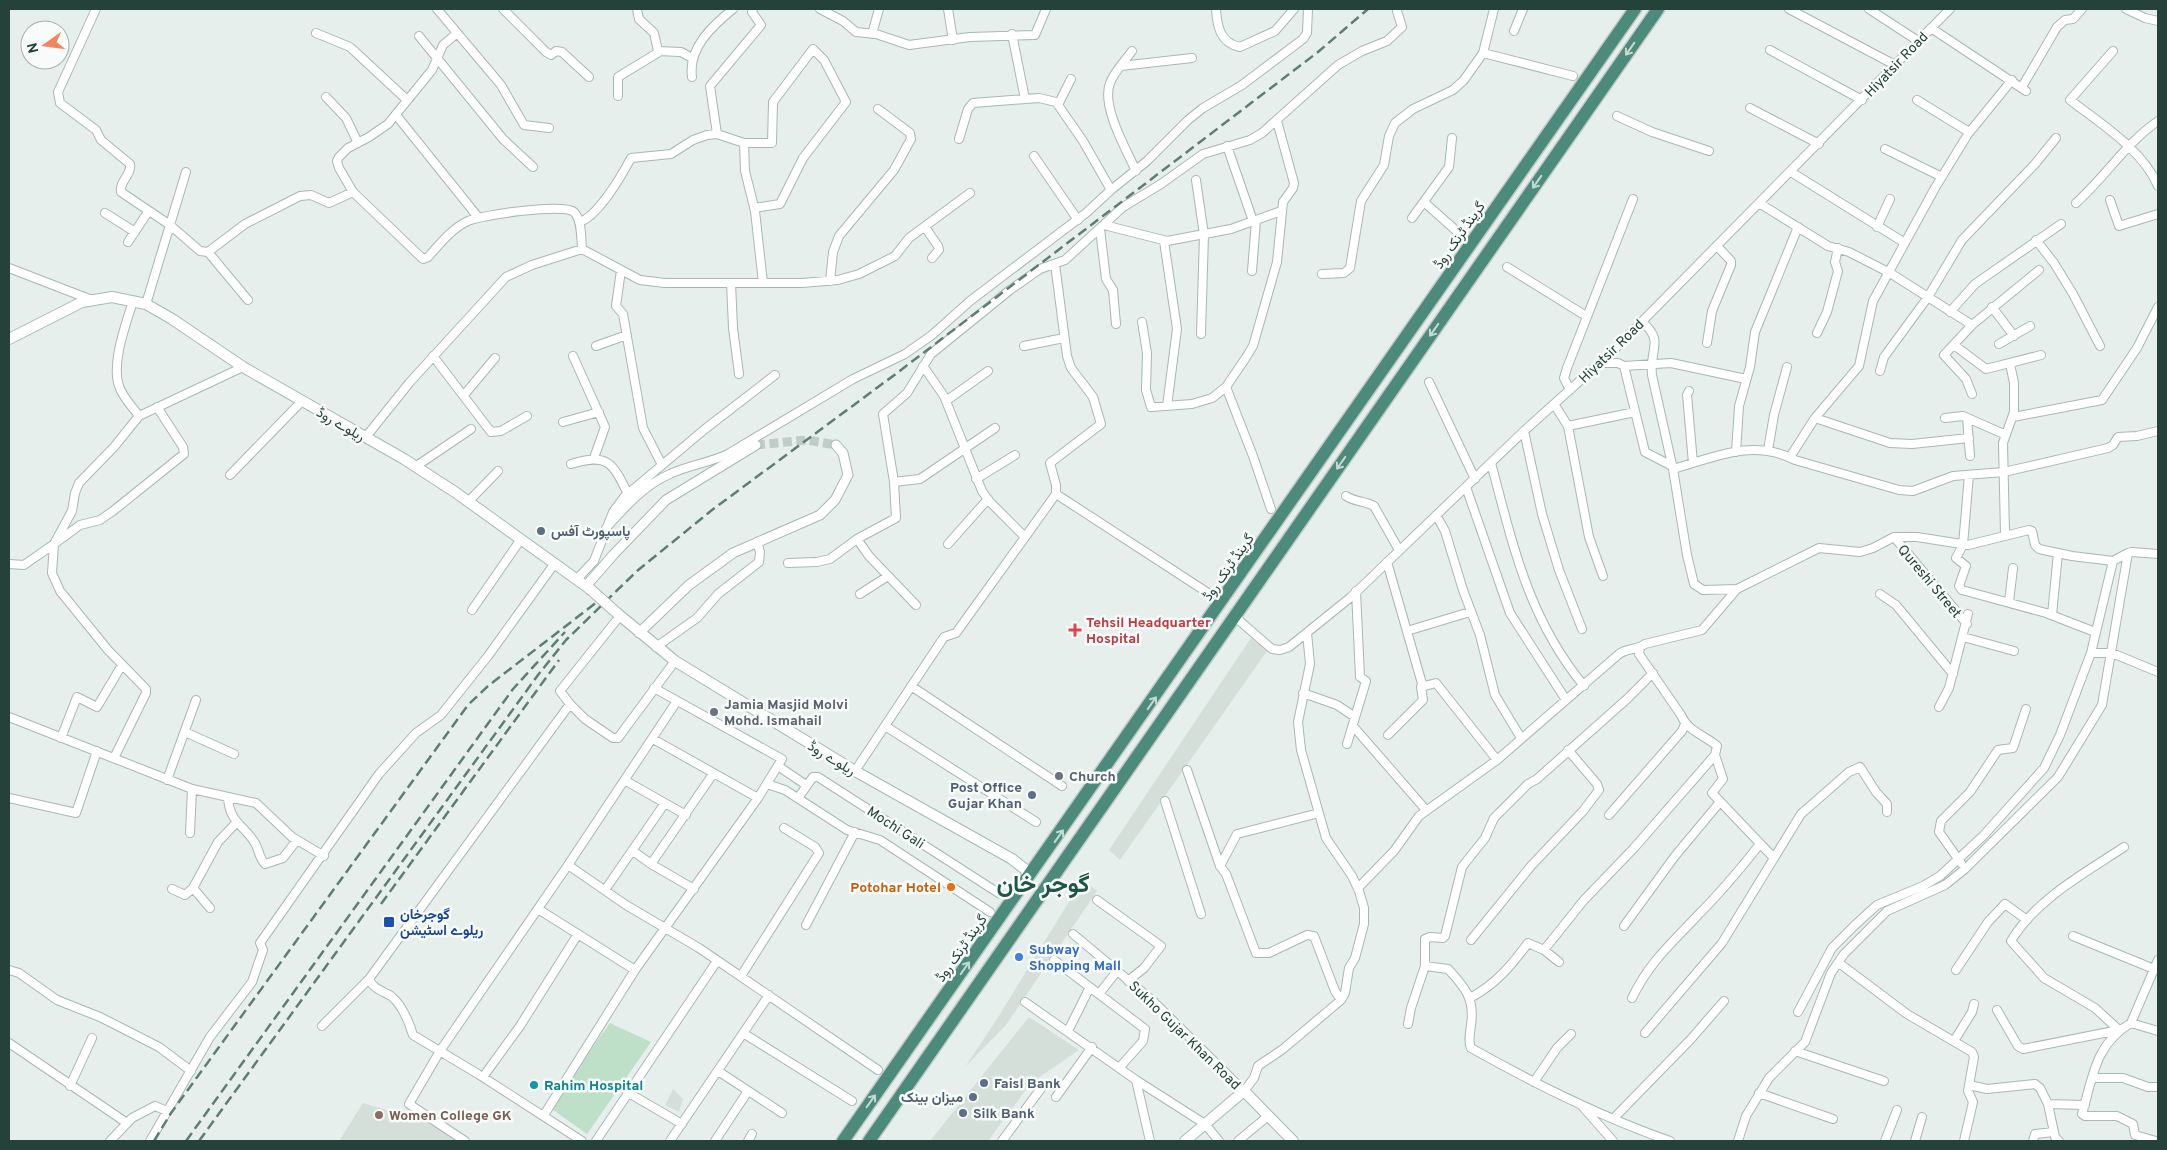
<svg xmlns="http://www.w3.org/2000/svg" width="2167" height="1150" viewBox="0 0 2167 1150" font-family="Overpass,Vazirmatn,sans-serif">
	<rect width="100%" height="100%" fill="#e6efeb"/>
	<path fill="#d4dfda" d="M1251 638 1267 651 1120 860 1109 850Z
		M1083 879 1097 891 1006 1025 965 1067 997 1019Z
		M1029 1017 1079 1050 1031 1083 988 1141H930Z
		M673 1089 683 1099 679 1112 665 1105Z
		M363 1103 443 1127 466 1141H339Z"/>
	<path fill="#bfe0c8" d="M610 1023 651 1042 587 1134 549 1107Z"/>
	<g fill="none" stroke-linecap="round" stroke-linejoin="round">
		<path stroke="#bfccc8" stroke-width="9" stroke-dasharray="9 4.5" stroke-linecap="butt" d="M756 445 807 440 836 445"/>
		<g stroke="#a8b8b2" stroke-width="10">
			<path id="minor" d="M96 9 58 92 60 103 96 130 101 140 130 164C132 175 119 181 121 192L170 225 200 251 208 252 248 300
				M437 9 501 85 524 125 549 128
				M503 9 546 52 551 55 556 51 562 52 589 77
				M637 9 639 19 654 33 658 51 681 52 692 58
				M820 9 843 21 856 32 876 34 909 45 970 37 1035 35 1046 9
				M948 9 953 40
				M1216 9C1217 26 1220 43 1240 47L1275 31 1294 9
				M1789 9 1895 65
				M1869 9 1918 41
				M2126 9 2145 18 2158 21
				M1931 28 2026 91
				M1514 31 1523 9
				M316 33 350 47 407 100
				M872 34 879 9
				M1012 34 1025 99
				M419 36 503 139 533 167
				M1770 50 1862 100
				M1132 51C1125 61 1114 72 1110 83 1101 106 1126 149 1136 171
				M2113 51 2070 100C2100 123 2143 150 2158 186
				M1483 53 1573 76
				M1121 66 1192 58
				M692 77C688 48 712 26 733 9
				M2022 87 2057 27 2065 20 2073 19 2082 9
				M618 96V77L659 52
				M326 97 346 118 358 143
				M1917 100 1969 132
				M1058 105 1071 79
				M1750 108 1819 144
				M396 115 478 217
				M1617 116 1652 132 1709 151
				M717 134 710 86 761 25 752 12 753 9
				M959 139 968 109 973 103 1039 98 1056 102 1083 141 1111 190
				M744 143 745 171 755 211 763 283
				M1227 146 1253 221
				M1885 149 1942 177
				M1034 156 1078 220
				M1791 172 1905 243
				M1196 180 1204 235 1201 334
				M353 192 339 168 337 161 339 157 348 148 369 137 388 124 432 70 443 45 456 34
				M2110 200 2119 226 2158 214
				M1424 202 1461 235
				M1759 203 1828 246 1849 252 1890 273
				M2076 203C2105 177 2126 143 2158 121
				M105 213 135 232
				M1412 218 1449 167 1452 138
				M579 222C597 218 622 175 631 158L671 154 693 140 707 135 717 134 744 143H772L773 102 813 49 824 60 846 102 803 158 780 204 754 208
				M1104 225 1167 241 1231 229 1281 211
				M925 227 938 246 939 250 932 258
				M1877 227 1890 199
				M1100 229 1106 279 1113 290 1116 324
				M2036 240 2054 263 2073 294 2100 346
				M1164 241 1177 329 1167 406
				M128 242 148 212
				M208 252 245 224 300 196 311 195 329 203 353 192 423 259 428 257C440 244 451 229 468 221 481 215 564 203 574 212 582 220 581 238 582 249
				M1055 264 1067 356 1071 368 1093 397 1101 424 1050 463 1056 485V494
				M1507 267 1586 316
				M9 268 92 300
				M621 270 616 306 623 314 643 428 662 465
				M1252 271 1256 220
				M1890 273 1972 325
				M1322 274 1344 273 1350 268 1361 201 1384 165 1389 136 1395 123 1413 109 1453 90 1464 80 1483 53 1494 9
				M830 281 833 252 839 236 894 170 911 139 910 133 878 109
				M731 283 733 328 739 374
				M133 301C126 324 111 363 119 386 123 398 132 406 139 416
				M146 304 186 172
				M1992 307 2014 336
				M1950 312 1975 284 2061 224
				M1142 322 1147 353 1146 390 1151 407 1192 404 1212 398 1226 387 1245 359 1253 346 1277 262 1283 202 1293 188 1294 183 1277 121
				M1642 322C1665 341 1649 349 1652 375L1673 469 1687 555 1694 584 1703 590 1737 589
				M1817 333 1827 312 1838 271 1835 262 1838 248
				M1707 343 1712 311 1731 265V261L1717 246
				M1999 344 2030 326
				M1954 345 1986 369 2041 355
				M596 346 627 335
				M1024 346 1064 338
				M433 356 491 432 501 431 527 416
				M573 356 605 427 594 458
				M1600 363H1618L1624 366 1645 452 1672 466
				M923 366 944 396 982 491 989 501 1024 536
				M1624 366 1671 363 1746 379
				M1880 371 1884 357 1928 297 1962 240 2035 164 2056 138
				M1429 382 1475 479
				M1226 387 1253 456 1271 509
				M1570 390 1564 378 1567 368 1633 199
				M1689 391 1687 395 1693 463
				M1972 394 1966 379 1944 355 1972 325 2039 270
				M464 395 495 358
				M946 401 988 371
				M1554 404 1568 426 1589 537 1603 576
				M2013 417 2102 400 2137 348 2158 307
				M1815 418 1890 443 1912 444 1969 438
				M1945 418 1963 416 2006 435
				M1967 418 1970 456
				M563 422 599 412
				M1568 426 1635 412
				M1524 431 1542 514 1559 570 1582 629
				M365 438 410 382 506 277 532 265 582 249 640 280 665 283H802L838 280 859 274 895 256 909 238 970 193
				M1768 450 1774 415 1787 367
				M1736 452 1739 406 1750 367 1755 332 1798 227
				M1790 457 1815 418 1859 366 1873 301 1935 188 1968 134 2012 80
				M1491 463C1513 545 1528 618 1584 686
				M571 464C608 453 612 462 628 494
				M415 467 471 429
				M1673 469C1715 457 1753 438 1795 460L1899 490 1913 491 1953 476 2004 472 2108 448 2113 445 2118 437 2137 436 2158 431
				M230 475 302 401
				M1969 475 1963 545 1956 558 1966 566 1959 586 1962 590 2046 613 2095 632
				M976 479 1015 455
				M894 482 920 479 995 428
				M1466 487 1510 613 1566 700
				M1346 496C1355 502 1365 501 1374 506L1399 550
				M468 502 498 471
				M1436 515 1445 531 1463 590 1480 635 1495 695 1521 738
				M606 528C624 508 644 485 670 474 689 465 709 463 728 454L853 379 905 354 932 335 970 301 1086 213 1111 190 1147 161 1188 120 1203 108 1242 85 1303 39 1307 33 1308 9
				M2005 534 2003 443 2014 412V383L2010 364
				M1894 537 1967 624
				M857 539 869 556 916 605
				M948 544 988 499
				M1387 562 1423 687
				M788 563 817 562 830 559 857 539 896 518 894 482 883 414 907 393 931 354 1010 290 1040 269 1065 260 1123 207 1161 184 1203 154 1250 140 1262 133 1338 65 1362 51 1387 41 1402 27 1397 11
				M9 564 24 565 54 544 72 511 75 493 79 483 114 447 139 416 243 367
				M577 579 594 561 613 512 624 497 705 429 775 375
				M860 594 888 576
				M1880 594 1896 605 1953 674
				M2009 602 2013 568
				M472 610 521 539
				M2052 615 2058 553
				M1234 616 1272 649 1280 650 1289 647 1351 597 1524 431 1613 351 1950 9
				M1407 631 1470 612
				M1963 637 2014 651
				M656 647 697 618 718 594 759 562 760 552 757 542
				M2091 653H2112L2158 672
				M911 686 1062 786
				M1303 693 1337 705 1355 717
				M570 704 585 719 613 738H618L675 661
				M1939 707 1949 688 1968 614
				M9 717 192 789 256 803 292 837 324 856
				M885 726 1036 822
				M1353 726 1426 810
				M185 732 234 754
				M1388 735 1423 700 1421 687 1436 683 1497 760
				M61 738 77 697 97 707 122 665
				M653 739 758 798
				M1347 744 1366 681 1360 677 1356 591
				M1715 755 1723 779 1712 793 1773 857
				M114 758 146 693V689L108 650 60 591 52 573 54 544 80 525 100 520 113 511 184 454 183 447 157 407
				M778 766 806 785
				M1187 770 1220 866 1226 874 1256 953H1269L1307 935 1314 936 1335 991 1341 1000
				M855 771 944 637 956 633 1056 494 1222 602
				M167 780 196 700
				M626 781 686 815
				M767 784 785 790 847 830 880 840 990 912
				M228 797C229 822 243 824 255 843 259 850 259 858 265 864L283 858 297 840
				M9 798 76 813 97 751
				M798 798 813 777H818L1000 894
				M1165 801 1201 914
				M1609 815 1682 731 1685 724
				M190 833 192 789
				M633 851 651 864
				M1961 863 1939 832 1941 821 1970 792 1998 750 2013 748 2026 709
				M568 865 677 701
				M1220 866 1237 834 1319 813
				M1358 888 1394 851 1419 816 1497 760 1619 654C1627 648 1637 650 1645 644L1702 630 1737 589 1819 548 1860 552 1873 548 1894 537H1917L1968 545 2029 530 2032 531 2035 545 2039 549 2072 556 2113 561
				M172 889 185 895 193 888
				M694 889 651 864 713 774
				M605 890 665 803
				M1097 900 1161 946 1144 968 1128 981
				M210 908 193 888 218 842 236 823
				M538 909 635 970
				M806 925 855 832
				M1624 926 1675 856 1720 802
				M1073 934 1152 1000 1244 1091 1254 1078 1258 1066 1283 1049 1341 1000 1345 993 1349 968 1355 958 1364 924V908L1359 891 1352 876 1326 838 1301 750 1298 722 1310 664 1307 633
				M2073 936 2154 969
				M1471 940 1531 866 1583 811 1599 790 1597 784 1568 750
				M1544 950 1584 900 1634 848 1715 755 1717 746C1705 735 1688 732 1681 715L1639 654 1640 648
				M1054 960 1145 1029 1143 1041 1120 1067
				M2158 960 2131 1023 2158 1031
				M1839 963 1907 1014 1972 1052 1974 1057 1968 1091 1973 1102 1964 1141
				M1425 966 1448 969C1465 987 1475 999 1471 1025 1470 1033 1468 1042 1471 1048 1535 1084 1601 1117 1670 1141
				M9 970 19 973 57 1000 100 1017 159 1047 191 1071
				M1956 970 1988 922 2005 904 2027 920
				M741 976 819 853 815 847 784 828
				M369 979 570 704 560 691 619 617
				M1099 994 1117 971
				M1470 998C1496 984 1511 966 1528 943L1544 950 1559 962
				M1632 998C1650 961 1672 943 1699 914 1721 892 1741 868 1760 844
				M1025 1002 1136 1080 1150 1141
				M1997 1010 2018 1046 2023 1049 2119 1030 2095 1008 2044 978 2011 941C2036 899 2085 873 2124 847
				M1798 1012 1832 948 1854 926 1877 905 1923 886 1940 876 1983 836 2044 768 2060 735 2091 653 2113 561 2128 553
				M2131 1023C2095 1044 2093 1077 2082 1114L2085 1116H2117L2133 1124 2135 1135 2156 1141
				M1408 1024 1411 1008 1425 966V939L1430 937 1443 938 1445 936 1462 867 1485 838 1494 818 1528 784 1537 779 1627 699 1653 673
				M322 1026 369 979C373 989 383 991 391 996 402 1005 409 1022 413 1035L478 1074 582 1141
				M1068 1031 1090 987
				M743 1033 852 1101
				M1645 1033 1722 943 1801 814 1849 772 1860 767 1876 792 1887 804V812
				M1954 1041 1972 1012 1974 1004
				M9 1043 127 1123
				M1795 1051 1884 1081
				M718 1071 782 1113
				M483 1077 520 1026 578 934
				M2093 1078H2123L2148 1087H2158
				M1136 1080 1205 1124 1219 1141
				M1534 1082 1557 1048 1571 1034
				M1969 1085 1987 1089 2035 1084 2040 1088 2048 1104 2055 1137 2059 1141
				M70 1086 92 1038
				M627 1092 682 1124
				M1759 1093 1833 1119
				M1056 1097 1092 1047
				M2048 1104 2085 1105
				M1583 1107 1613 1141
				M544 1115 635 970 758 798 782 759 654 688
				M1613 1119 1691 1039 1724 1001
				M110 1141 132 1118 155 1106 167 1111
				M150 1141 210 1037 252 982 263 950 260 943 379 774 416 733 441 715 488 656 555 563
				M465 1141 409 1104 440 1051 568 865 626 905 699 948 878 1070
				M596 1141 717 961
				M670 1141 769 995
				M715 1141 748 1091
				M748 1141 752 1134
				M1002 1141 1042 1087
				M1238 1141 1268 1116
				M1738 1141 1746 1116 1769 1078 1805 1042 1831 973 1844 954 1887 911 1945 885 1965 869 2058 777 2102 705 2128 553 2132 552 2158 554
				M1885 1141 1897 1110
				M1915 1141 1922 1117
				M2033 1141 2035 1134 2054 1132"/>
		</g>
		<g stroke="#a8b8b2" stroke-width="11">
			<path id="tertiary" d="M586 586 614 554 666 500 756 445
				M639 633 689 585 733 553 820 515 835 500 848 475 843 453 836 445"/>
		</g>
		<g stroke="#a4bbb3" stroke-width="12">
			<path id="secondary" d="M9 339 82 302 112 297 146 304 172 319 243 367 404 459 455 492 590 589
				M618 614 675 661 855 771 1012 859 1031 874
				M1185 1141 1244 1091 1293 1141"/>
		</g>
		<g stroke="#c2cac8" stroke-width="15">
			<path id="trunk" d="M843 1141 1635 9
				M869 1141 1658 9"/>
		</g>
		<use href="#minor" stroke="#fff" stroke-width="8"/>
		<use href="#tertiary" stroke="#fff" stroke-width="9"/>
		<use href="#secondary" stroke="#fff" stroke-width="10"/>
		<use href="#trunk" stroke="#4c8a7c" stroke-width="12"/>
		<path stroke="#5f7d75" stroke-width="2.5" stroke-dasharray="10 5" stroke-linecap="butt" d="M381 904 559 660
			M154 1141 171 1113 468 705 488 686 597 602
			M186 1141 513 689 565 632
			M199 1141 538 675 566 640 637 571 712 510 897 373 1318 52 1368 9"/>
		<g stroke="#a4bbb3" stroke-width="12" stroke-linecap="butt">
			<path id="secondary-bridge" d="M590 589 618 614"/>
		</g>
		<use href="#secondary-bridge" stroke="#fff" stroke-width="10"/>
	</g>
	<defs><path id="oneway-shaft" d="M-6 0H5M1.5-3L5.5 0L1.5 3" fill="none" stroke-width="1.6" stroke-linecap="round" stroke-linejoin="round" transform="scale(1.25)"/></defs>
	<g stroke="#c4d9d4">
		<use href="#oneway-shaft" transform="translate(1630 49) rotate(125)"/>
		<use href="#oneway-shaft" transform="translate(1537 182) rotate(125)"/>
		<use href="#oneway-shaft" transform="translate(1434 330) rotate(125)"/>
		<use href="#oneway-shaft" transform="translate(1341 463) rotate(125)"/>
		<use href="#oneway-shaft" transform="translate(1152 703) rotate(-55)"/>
		<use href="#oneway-shaft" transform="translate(1059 836) rotate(-55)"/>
		<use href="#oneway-shaft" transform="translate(965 968) rotate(-55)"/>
		<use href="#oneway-shaft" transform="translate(871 1101) rotate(-55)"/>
	</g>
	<g fill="#5c6f8a" stroke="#f7fbf9" stroke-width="2">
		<circle cx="541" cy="531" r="5"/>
		<circle cx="1032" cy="795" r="5"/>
		<circle cx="984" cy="1083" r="5"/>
		<circle cx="973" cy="1097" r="5"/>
		<circle cx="963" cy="1113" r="5"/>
	</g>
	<path fill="#e0444e" stroke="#f7fbf9" stroke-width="2" d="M1072.5 622.5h5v5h5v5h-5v5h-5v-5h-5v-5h5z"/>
	<g fill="#6b7280" stroke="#f7fbf9" stroke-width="2">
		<circle cx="714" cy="712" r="5"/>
		<circle cx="1059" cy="776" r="5"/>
	</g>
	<circle fill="#e8710a" stroke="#f7fbf9" stroke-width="2" cx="951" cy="887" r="5"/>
	<rect fill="#1a4fb4" stroke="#f7fbf9" stroke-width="2" x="383" y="916" width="12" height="12" rx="2.5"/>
	<circle fill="#3f7fe0" stroke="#f7fbf9" stroke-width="2" cx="1019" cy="957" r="5"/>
	<circle fill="#0f9aa8" stroke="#f7fbf9" stroke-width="2" cx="534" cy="1085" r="5"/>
	<circle fill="#8d6e63" stroke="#f7fbf9" stroke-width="2" cx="379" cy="1115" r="5"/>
	<g text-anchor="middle" stroke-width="5" stroke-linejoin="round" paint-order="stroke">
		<g font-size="14" fill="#24423a" stroke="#f7fbf9">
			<text transform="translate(1896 64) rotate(-46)" y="5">Hiyatsir Road</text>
			<text transform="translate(1459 235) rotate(-55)" y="5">گرینڈ ٹرنک روڈ</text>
			<text transform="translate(1611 351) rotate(-44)" y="5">Hiyatsir Road</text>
			<text transform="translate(341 424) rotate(30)" y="5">ریلوے روڈ</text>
			<text transform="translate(1228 567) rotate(-55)" y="5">گرینڈ ٹرنک روڈ</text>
			<text transform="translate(1930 581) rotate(50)" y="5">Qureshi Street</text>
			<text transform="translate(832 758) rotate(31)" y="5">ریلوے روڈ</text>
			<text transform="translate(896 827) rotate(33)" y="5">Mochi Gali</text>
			<text transform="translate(961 948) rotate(-55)" y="5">گرینڈ ٹرنک روڈ</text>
			<text transform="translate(1185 1035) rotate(44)" y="5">Sukho Gujar Khan Road</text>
		</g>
		<g font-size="14" font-weight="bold" fill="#4e5e75" stroke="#f7fbf9" text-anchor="start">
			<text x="551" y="536">پاسپورٹ آفس</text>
			<text x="1022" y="792" text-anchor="end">Post Office<tspan x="1022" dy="16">Gujar Khan</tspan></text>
			<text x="994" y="1088">Faisl Bank</text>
			<text x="963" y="1102" text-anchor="end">میزان بینک</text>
			<text x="973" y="1118">Silk Bank</text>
		</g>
		<g font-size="14" font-weight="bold" fill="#be3a42" stroke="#f7fbf9" text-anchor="start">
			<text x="1086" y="627">Tehsil Headquarter<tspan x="1086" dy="16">Hospital</tspan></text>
		</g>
		<g font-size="14" font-weight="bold" fill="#5b616d" stroke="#f7fbf9" text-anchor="start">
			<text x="724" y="709">Jamia Masjid Molvi<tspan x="724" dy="16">Mohd. Ismahail</tspan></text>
			<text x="1069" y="781">Church</text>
		</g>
		<g font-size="14" font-weight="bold" fill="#c56008" stroke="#f7fbf9" text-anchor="end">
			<text x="941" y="892">Potohar Hotel</text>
		</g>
		<g font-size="14" font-weight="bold" fill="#164399" stroke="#f7fbf9" text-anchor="start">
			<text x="400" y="919">گوجرخان<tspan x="400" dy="16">ریلوے اسٹیشن</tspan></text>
		</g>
		<g font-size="14" font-weight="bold" fill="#366cbe" stroke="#f7fbf9" text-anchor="start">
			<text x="1029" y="954">Subway<tspan x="1029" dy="16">Shopping Mall</tspan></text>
		</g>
		<g font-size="14" font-weight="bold" fill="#0d838f" stroke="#f7fbf9" text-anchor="start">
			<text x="544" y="1090">Rahim Hospital</text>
		</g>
		<g font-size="14" font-weight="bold" fill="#785e54" stroke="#f7fbf9" text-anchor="start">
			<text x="389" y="1120">Women College GK</text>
		</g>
		<g font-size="24" font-weight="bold" fill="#1f5548" stroke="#f7fbf9">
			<text x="1043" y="892">گوجر خان</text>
		</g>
	</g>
	<rect width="2167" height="1150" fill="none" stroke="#24423a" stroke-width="20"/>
	<g transform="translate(45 45) rotate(256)"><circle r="24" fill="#f7fbf9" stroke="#a3b1ad"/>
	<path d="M0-4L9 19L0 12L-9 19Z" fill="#f4845f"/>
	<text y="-8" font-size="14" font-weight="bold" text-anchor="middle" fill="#24423a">N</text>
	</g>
</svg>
